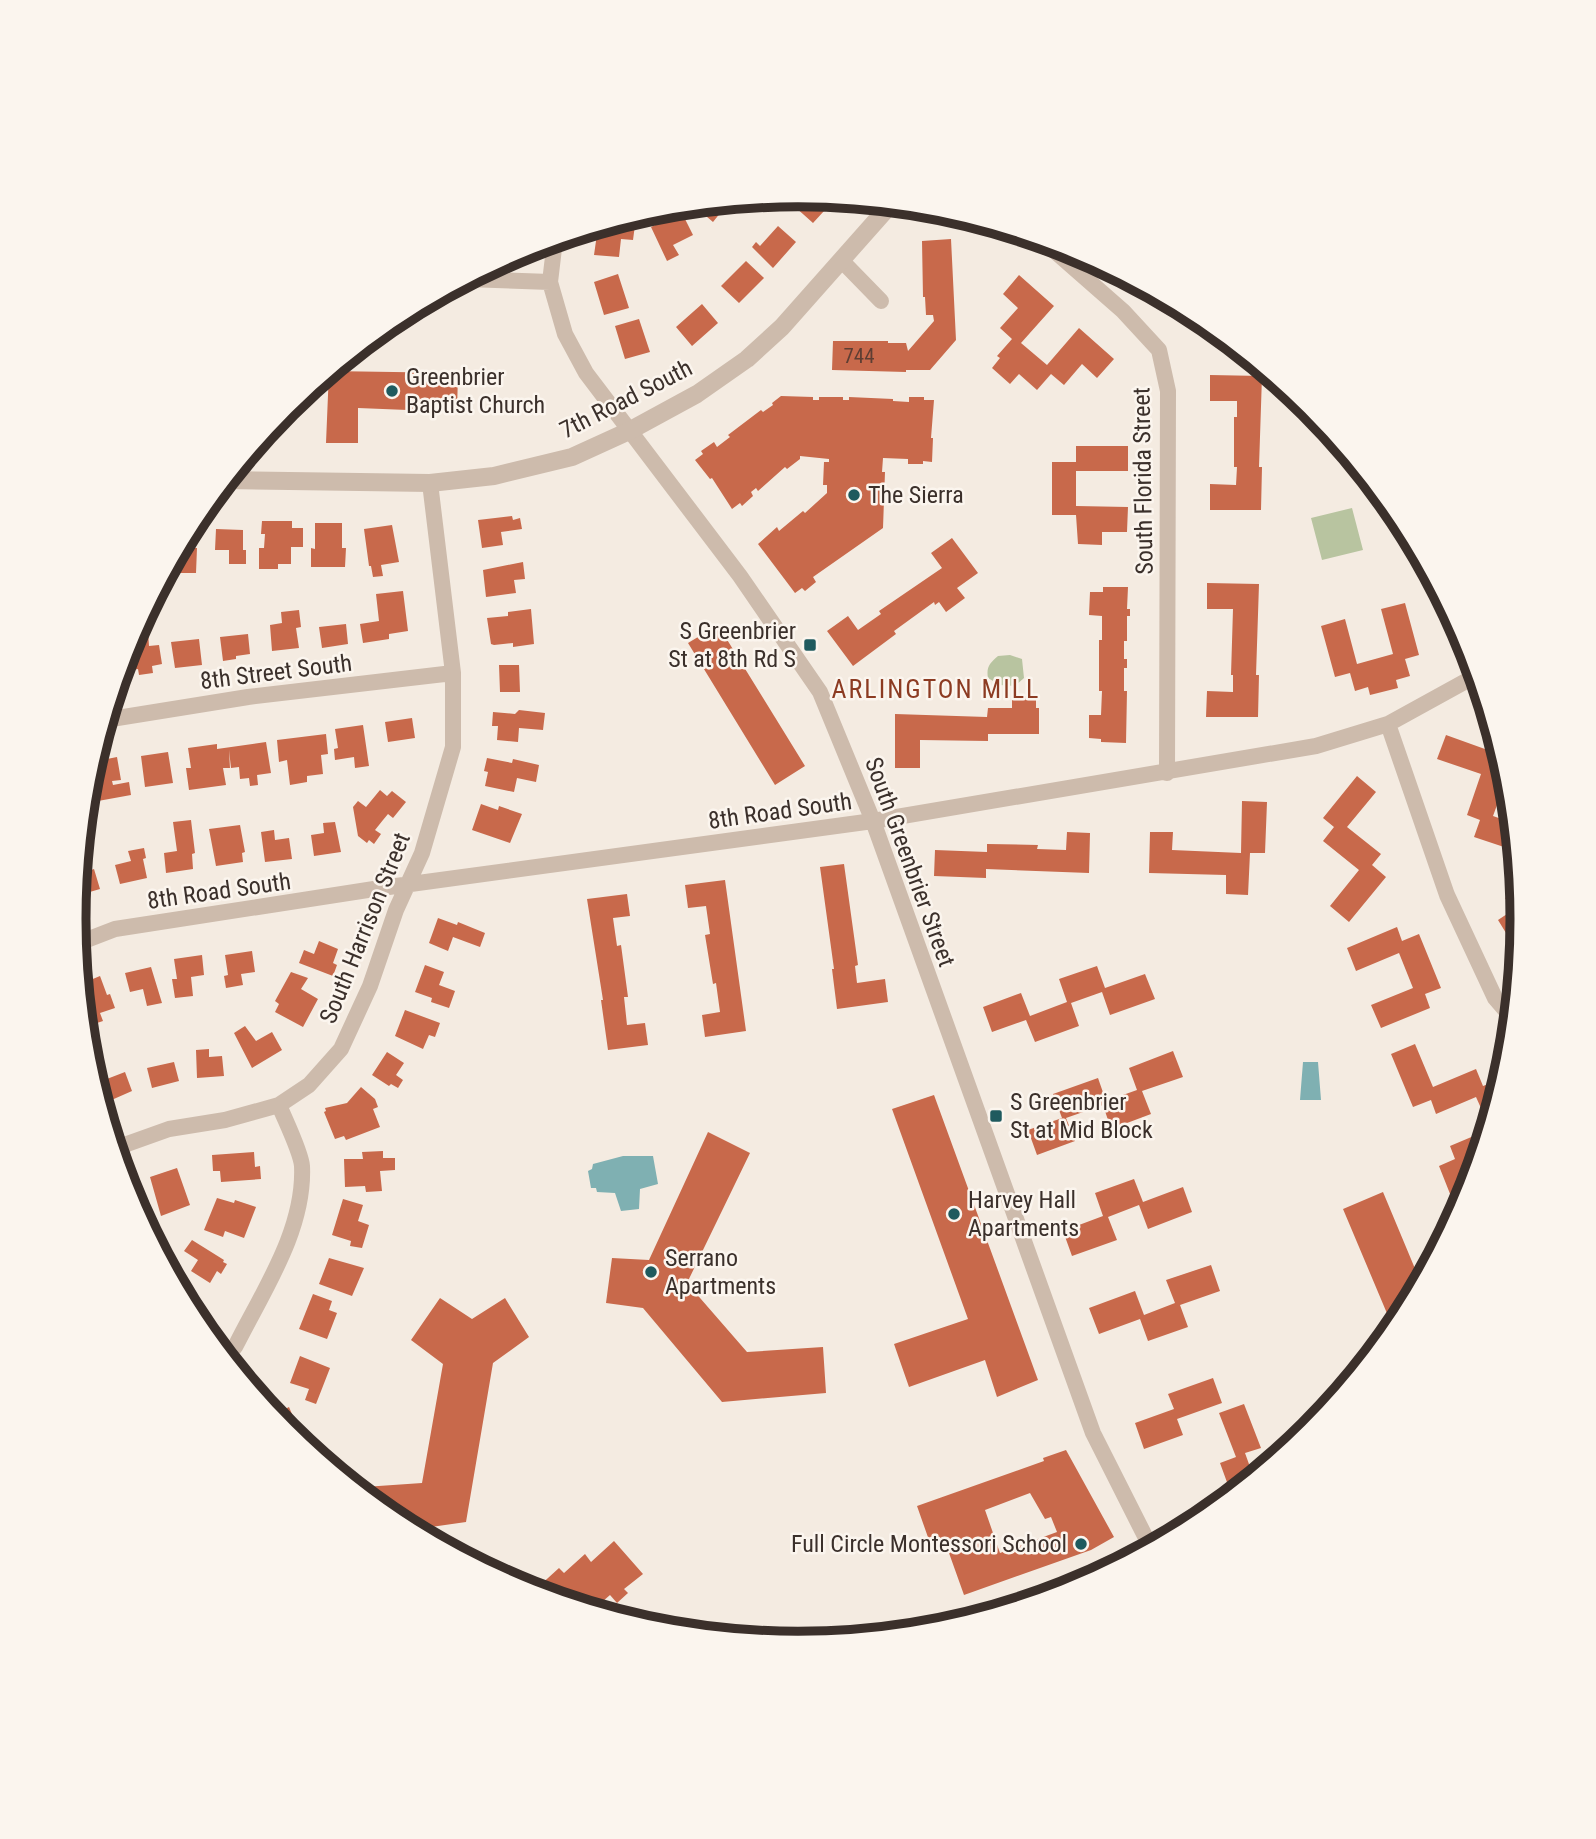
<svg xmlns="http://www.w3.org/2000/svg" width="1596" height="1839" viewBox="0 0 1596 1839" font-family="'Roboto Condensed',sans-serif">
	<rect width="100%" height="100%" fill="#f4ebe1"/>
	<path fill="#b8c4a0" d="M1352 508 1363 550 1322 560 1311 518Z
		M1010 655 1022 659 1024 678 1015 686 1000 685 988 678C986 667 990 663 998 656Z"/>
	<path fill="#7fb0b2" d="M1303 1062H1318L1321 1100H1300Z
		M623 1156H653L658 1184 640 1189 639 1209 621 1211 615 1193 597 1192 596 1188H591L588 1171 592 1169 593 1164Z"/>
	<path fill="#c8694b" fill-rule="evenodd" d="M804 196 835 199 813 223 794 206Z
		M729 202 713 222 693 205 706 204Z
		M682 213 693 235 673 245 679 255 667 261 651 227Z
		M612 222 635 225 633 240 621 239 619 257 594 255 598 227Z
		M778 226 796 242 773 268 752 247 756 242 760 246Z
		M951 239 956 340 930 370H906V372L832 370 833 341H888V343H906L908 351 934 321 933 315H926L925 297H923L922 241Z
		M746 261 764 278 739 303 721 286Z
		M618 274 629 308 604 315 594 282Z
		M1019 275 1054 306 1021 343 1047 365 1079 328 1114 359 1097 378 1082 364 1064 385 1051 374 1037 390 1019 374 1010 384 992 368 1000 358 997 356 1012 339 1000 328 1018 308 1003 294Z
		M702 304 718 323 692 346 676 327Z
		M639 319 650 352 625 359 615 326Z
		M329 371 458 373 457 412 358 408V443H326Z
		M1210 375 1262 376 1259 467H1262L1261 510H1210V484L1236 485 1237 467H1234V417H1237V401H1210Z
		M781 396 813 397V400H819V397H843V400H849V397L893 399V401L909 402V397H924V400H934L931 438H933L932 462 923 461V464H908V459L883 458 882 472H885L883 528 813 577 816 582 805 591 802 588 795 593 758 544 777 527 779 531 803 511 805 513 827 493V485H823L824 462H829V459L800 456V459L787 469 785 467 758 491 756 488 751 492 753 496 742 506 740 503 732 509 712 478 710 479 695 460 703 454 701 451 714 442 717 447 730 437 728 435 761 410 763 412 773 405 772 403Z
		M1076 446H1128V471H1076V506L1128 507 1127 532H1102V545L1078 544 1076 515H1052V462H1076Z
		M512 516 513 520 520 518 522 529 501 532 503 545 482 548 478 520Z
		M262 521H292V528H303V547H291V564H278V569H259V548H264L265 534H261Z
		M315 523H342V548H346L345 567H311V548L315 549Z
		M392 525 399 562 381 565 383 576 373 577 371 566H369L364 529Z
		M189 528 193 529V548H197L196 573H179V549Z
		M216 529 243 530V550H246V564H229V550H215Z
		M952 538 978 573 957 588 965 598 946 612 939 602 935 605 934 602 894 631 896 634 853 666 827 631 848 616 858 630 881 614 879 611 942 568 931 553Z
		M523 562 525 579 514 580 516 593 486 597 483 570Z
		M1207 583 1259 584 1256 675H1259L1258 717H1206L1207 691 1233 692V675H1231L1233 609H1207Z
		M1103 587H1128L1127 609H1130V616H1127V641H1124V659H1127V668H1124V691H1127L1126 743 1101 742V739L1089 738V715H1101L1102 691H1099V640H1102V616L1089 615 1090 592H1103Z
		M403 591 408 631 389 634V639L363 643 360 624 379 621 376 594Z
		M1405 603 1419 655 1405 659 1410 676 1396 680 1398 688 1370 695 1368 687 1355 691 1350 673 1335 677 1321 626 1345 619 1357 664 1393 654 1381 609Z
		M531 609 534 644 513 647V643L494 645 491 644 487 618 508 616V612Z
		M299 610 301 627 296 628 299 648 272 651 270 625 282 623 281 612Z
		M147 617 149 646 159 645 162 664 152 666 153 673 139 675 138 669 120 672 129 642 142 618Z
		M346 624 348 644 322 648 319 627Z
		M718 625 805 766 775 785 688 643Z
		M248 634 250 654 236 656V659L223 661 220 637Z
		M199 639 202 665 175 668 171 642Z
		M499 665H519L520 692H500Z
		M1012 696H1036V708H1039V734H988V741L920 740V768H895V714L987 717 988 708H1012Z
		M519 710 545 713 543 730 519 728 518 742 497 740 498 726H492L493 712 515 714Z
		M412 718 415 738 388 742 385 722Z
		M363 725 369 766 355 768 354 757 335 760 334 749 338 748 335 729Z
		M326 734 328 754 321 755 323 774 307 776V782L290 785 287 760 279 762 277 740Z
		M1446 735 1496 753 1492 766 1506 771 1508 775 1493 816 1513 823 1516 851 1474 837 1480 820 1467 815 1481 774 1437 759Z
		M266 742 271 773 257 775 258 785 250 786 249 778 240 779 239 767 231 768 229 750 230 768H223L226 785 189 790 186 768H191L188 748 217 744V749Z
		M168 752 173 783 145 787 141 756Z
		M117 757 121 780 112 781 113 785 129 782 131 795 98 801 91 766 92 762Z
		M487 758 512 763 513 759 539 765 536 782 517 778 514 792 485 786 488 772 484 771Z
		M1357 776 1376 792 1347 827 1381 854 1372 865 1386 877 1349 922 1330 906 1359 870 1323 841 1334 827 1323 818Z
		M380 790 387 796 392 791 406 802 393 818 388 814 383 820 375 830 381 834 374 844 369 840 367 843 358 836 353 807 358 801 366 807Z
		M1242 801 1267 802 1265 853H1250L1248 895 1226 894V875L1149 873 1150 832H1173L1172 850 1241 853Z
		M481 804 498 810 499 806 522 814 510 843 472 830Z
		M191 820 195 853 192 854 193 869 166 873 164 853 177 851 173 822Z
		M335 822 341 852 314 856 311 835 324 833 323 823Z
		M240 825 245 852 242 853 243 862 216 866 209 829Z
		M274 830 275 840 289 838 292 859 265 862 261 832Z
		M1067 832 1090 833 1089 873 986 869V878L934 876 935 850 987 852V844L1038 845 1037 849 1066 850Z
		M144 848 146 858 143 859 147 878 120 884 115 865 131 861 128 851Z
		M844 864 858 965 855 966 857 983 885 979 888 1002 837 1009 832 969H834L820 867Z
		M94 869 100 889 76 896 78 875Z
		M725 880 746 1031 705 1037 702 1015 720 1012 716 983 713 984 705 935 710 934 706 906 688 908 685 885Z
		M1519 889 1522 920 1519 954 1498 920 1513 910 1505 898Z
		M627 894 630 916 613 918 617 946 621 945 628 997H624L627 1025 645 1023 648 1045 608 1050 601 1000H603L587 899Z
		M438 918 457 925 458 922 485 933 480 947 453 937 448 951 429 943Z
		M1397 927 1402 941 1419 934 1441 988 1425 994 1430 1008 1381 1028 1371 1005 1413 988 1399 953 1356 971 1347 948Z
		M319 941 338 949 333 963 337 965 333 976 299 963 304 950 314 954Z
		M252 951 255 972 241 974 243 985 226 988 224 976 228 975 225 955Z
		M202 955 204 975 191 977 193 996 175 998 172 979H177L174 959Z
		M425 965 444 972 439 985 455 991 449 1008 431 1002 432 998 415 992Z
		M1097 966 1105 988 1145 974 1155 999 1110 1015 1102 992 1071 1003 1079 1026 1035 1042 1026 1020 992 1032 983 1007 1021 993 1030 1016 1067 1002 1059 979Z
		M151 967 162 1003 147 1006 143 989 130 992 125 973Z
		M291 972 308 978 301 989 318 999 303 1027 275 1012 279 1004 275 1001Z
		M100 976 107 995 110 994 115 1008 100 1013 103 1021 88 1026 83 1012 79 980 86 978 88 981Z
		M405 1010 440 1023 435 1037 429 1035 423 1049 395 1036Z
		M245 1026 256 1041 272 1032 282 1050 252 1068 234 1033Z
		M1415 1044 1433 1087 1476 1069 1483 1086 1497 1081 1500 1089 1489 1126 1476 1097 1436 1114 1431 1100 1413 1107 1391 1054Z
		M209 1049V1057L222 1056 224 1076 197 1078 196 1050Z
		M1173 1051 1183 1077 1142 1091 1151 1114 1111 1129 1103 1105 1066 1118 1075 1141 1037 1155 1028 1130 1062 1118 1053 1094 1098 1078 1106 1101 1137 1090 1129 1068Z
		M387 1052 404 1063 396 1075 403 1080 398 1088 391 1084 389 1086 372 1075Z
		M174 1062 179 1081 152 1088 147 1068Z
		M125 1072 132 1091 107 1102 99 1082Z
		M361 1087 375 1099 378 1107 373 1109 380 1127 346 1140 344 1136 335 1139 324 1112 326 1111 325 1108 347 1103Z
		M934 1095 1038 1380 997 1397 985 1360 909 1387 894 1344 968 1319 892 1109Z
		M1488 1130 1478 1162 1466 1167 1472 1181 1458 1214 1439 1166 1455 1159 1450 1146Z
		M708 1132 750 1153 687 1283 747 1352 823 1347 826 1393 722 1402 643 1308 606 1303 612 1258 649 1260Z
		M383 1151V1158H395V1170L380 1171 382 1191 366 1192 365 1186 345 1187 344 1159H363L362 1152Z
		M254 1152 255 1167 260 1166 261 1179 221 1182 220 1171H213L212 1155Z
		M177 1168 190 1205 161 1216 150 1177Z
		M1134 1179 1143 1202 1183 1187 1192 1212 1148 1229 1139 1205 1108 1217 1117 1240 1072 1256 1063 1231 1103 1216 1095 1193Z
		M1383 1192 1421 1283 1394 1330 1343 1209Z
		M217 1198 234 1203 235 1200 256 1207 244 1238 225 1231 223 1237 204 1230Z
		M343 1199 363 1205 358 1221 369 1225 362 1248 350 1246 351 1241 332 1235Z
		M192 1240 224 1260 223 1262 227 1264 221 1274 217 1271 210 1283 191 1271 198 1260 184 1251Z
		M329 1258 364 1268 352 1296 319 1284Z
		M1211 1265 1220 1291 1180 1305 1188 1327 1148 1341 1140 1319 1099 1334 1089 1308 1135 1291 1144 1315 1175 1303 1166 1280Z
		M313 1294 332 1301 329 1310 337 1313 327 1339 299 1329Z
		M440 1298 472 1319 505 1298 529 1337 493 1363 466 1522 410 1530 395 1522 365 1497 364 1487 422 1483 443 1364 411 1340Z
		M300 1356 330 1368 316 1404 305 1400 309 1389 290 1383Z
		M1213 1378 1222 1403 1177 1419 1183 1435 1144 1449 1135 1423 1174 1409 1168 1394Z
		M275 1403 279 1412 289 1407 297 1426 285 1431 266 1407Z
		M1244 1404 1261 1448 1245 1453 1254 1478 1232 1496 1220 1463 1236 1457 1219 1413Z
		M1066 1450 1114 1537 1091 1550 964 1595 944 1539 930 1543 917 1506 1044 1461 1043 1458ZM1030 1493 1045 1519 1051 1517 1057 1532 1000 1553 985 1510Z
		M614 1541 643 1574 624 1589 628 1593 617 1603 610 1595 594 1609 587 1601 581 1607 521 1589 530 1580 537 1588 559 1568 564 1573 585 1554 591 1562Z"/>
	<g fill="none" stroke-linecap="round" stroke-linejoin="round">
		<path stroke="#cdbbac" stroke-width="16" d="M555 240 550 282 565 334 586 373 740 576 820 692 873 821 1093 1433 1151 1548
			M1042 240 1123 311 1159 350 1168 391 1167 773
			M842 261 881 301
			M466 279 550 282
			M105 720 248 697 453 673
			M1388 724 1447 895 1495 998 1513 1019
			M76 944 115 929 374 889 873 821 1316 746 1388 724 1477 675
			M115 1151 127 1144 169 1129 225 1120 279 1105 309 1085 341 1049 370 986 396 910 422 853 453 747V673L430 483
			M235 1347C263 1291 305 1230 302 1166 301 1152 285 1120 279 1105"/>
		<path stroke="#cdbbac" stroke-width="18" d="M226 480 430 483 494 476 572 457 629 431 697 394 747 359 782 327 891 204"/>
	</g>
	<g fill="#1f5a5e" stroke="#fbf5ee" stroke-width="2.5">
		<circle cx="392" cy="391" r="7"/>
		<circle cx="854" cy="495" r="7"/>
		<rect x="803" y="638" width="14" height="14" rx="3.5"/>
		<rect x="989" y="1109" width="14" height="14" rx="3.5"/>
		<circle cx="954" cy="1214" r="7"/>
		<circle cx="651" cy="1272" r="7"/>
		<circle cx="1081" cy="1544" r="7"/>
	</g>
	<g text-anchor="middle" stroke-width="5" stroke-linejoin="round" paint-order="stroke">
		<g font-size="21" fill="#5e3e33">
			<text x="859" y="363">744</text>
		</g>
		<g font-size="24" fill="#3b302b" stroke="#fbf5ee" text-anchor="start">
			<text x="406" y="385">Greenbrier<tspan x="406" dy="28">Baptist Church</tspan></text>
			<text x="868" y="503">The Sierra</text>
			<text x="796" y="639" text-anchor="end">S Greenbrier<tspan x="796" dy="28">St at 8th Rd S</tspan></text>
			<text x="1010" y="1110">S Greenbrier<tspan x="1010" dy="28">St at Mid Block</tspan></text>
			<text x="968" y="1208">Harvey Hall<tspan x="968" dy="28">Apartments</tspan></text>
			<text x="665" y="1266">Serrano<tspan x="665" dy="28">Apartments</tspan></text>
			<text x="1067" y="1552" text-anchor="end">Full Circle Montessori School</text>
		</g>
		<g font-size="24" fill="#3b302b" stroke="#fbf5ee">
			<text transform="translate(626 399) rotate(-27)" y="8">7th Road South</text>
			<text transform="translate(1143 481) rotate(-91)" y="8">South Florida Street</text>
			<text transform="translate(276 672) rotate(-7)" y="8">8th Street South</text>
			<text transform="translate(780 811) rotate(-8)" y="8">8th Road South</text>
			<text transform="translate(910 862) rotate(70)" y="8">South Greenbrier Street</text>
			<text transform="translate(219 891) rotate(-8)" y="8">8th Road South</text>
			<text transform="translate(365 928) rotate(-68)" y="8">South Harrison Street</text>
		</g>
		<g font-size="26" letter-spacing="2" fill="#8c3b22" stroke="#fbf5ee">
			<text x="936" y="698">ARLINGTON MILL</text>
		</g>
	</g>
	<path d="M0 0H1596V1839H0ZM86 919a712 712 0 1 1 1424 0a712 712 0 1 1-1424 0Z" fill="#fbf5ee" fill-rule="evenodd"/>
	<path fill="none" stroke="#3b302b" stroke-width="9" d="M86 919a712 712 0 1 1 1424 0a712 712 0 1 1-1424 0Z"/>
</svg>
